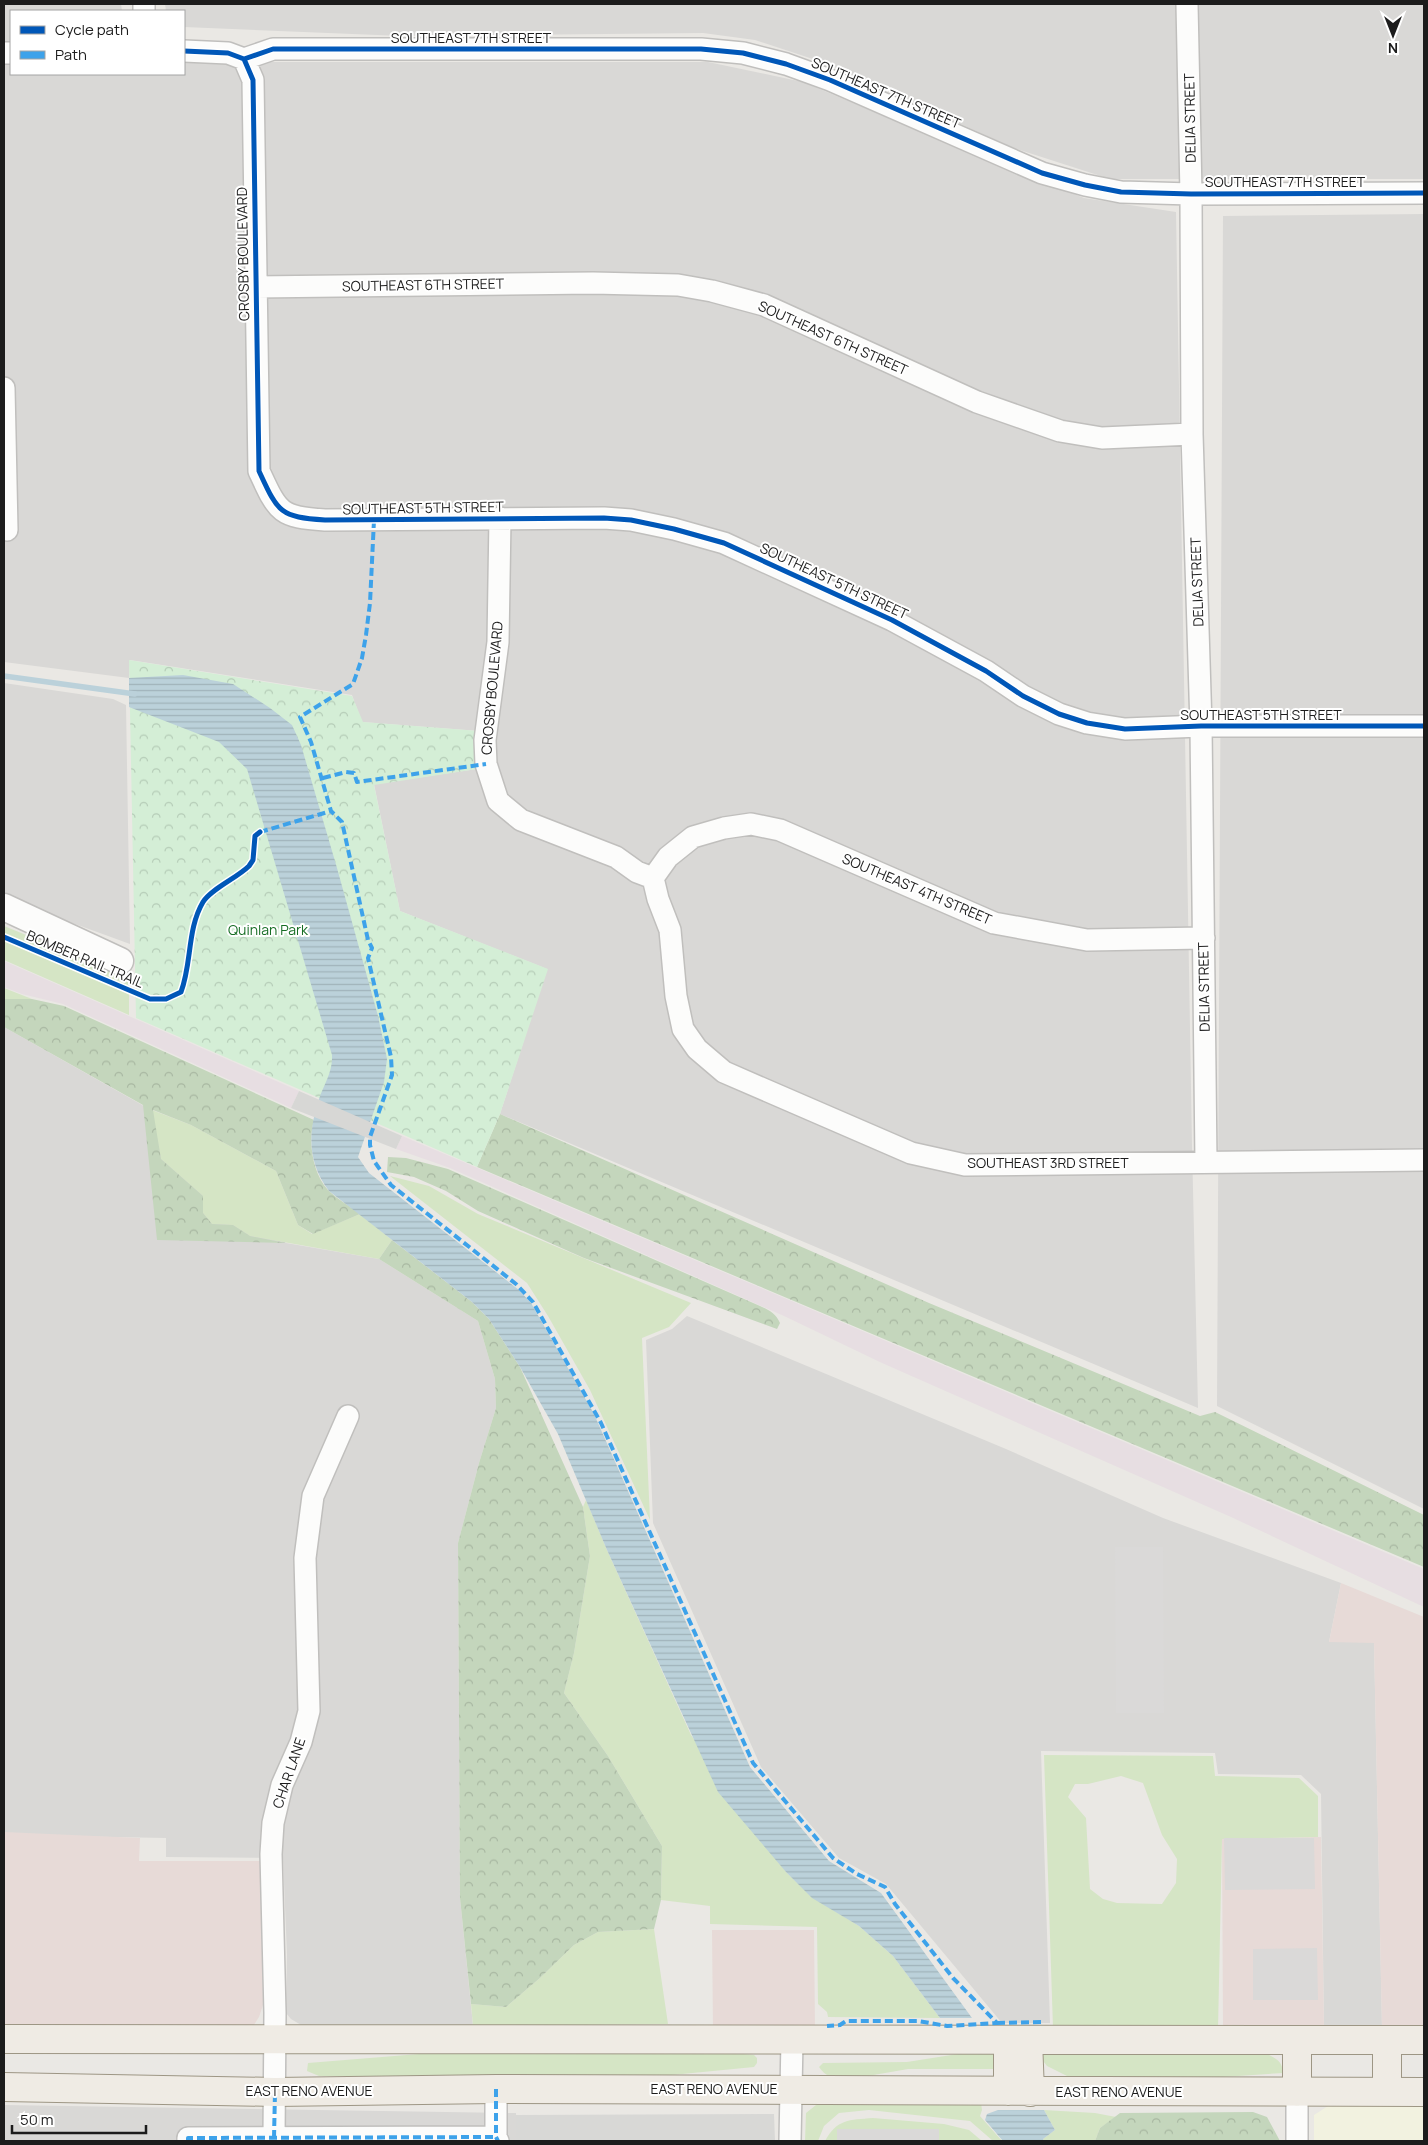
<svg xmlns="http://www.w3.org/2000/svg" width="1428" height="2145" viewBox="0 0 1428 2145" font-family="Manrope,sans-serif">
	<defs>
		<pattern id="forest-crowns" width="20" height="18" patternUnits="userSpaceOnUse" patternTransform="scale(1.25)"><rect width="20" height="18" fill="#c4d6bc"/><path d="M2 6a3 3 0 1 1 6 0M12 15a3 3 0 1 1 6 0" fill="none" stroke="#a8b7a1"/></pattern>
		<pattern id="park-crowns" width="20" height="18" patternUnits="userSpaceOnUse" patternTransform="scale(1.25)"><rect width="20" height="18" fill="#d4eed6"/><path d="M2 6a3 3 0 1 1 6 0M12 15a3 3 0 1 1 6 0" fill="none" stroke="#b5ccb7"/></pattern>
		<pattern id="water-rules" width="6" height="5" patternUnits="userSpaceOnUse" patternTransform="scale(1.25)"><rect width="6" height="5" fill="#bbd1da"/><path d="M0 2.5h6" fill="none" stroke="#a0b3ba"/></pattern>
	</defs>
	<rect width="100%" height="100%" fill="#eae8e4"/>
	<path fill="#d9d8d6" d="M4 4H121L122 11H11V74H184V62H708L803 82 948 143 1084 198 1176 212 1192 1145 1198 1408 500 1114 547 969 400 911 374 784 477 769 479 731 362 722 352 695 130 660 129 678 4 662Z
		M165 4H1424V179H1110L1014 148 825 63 755 40 703 33 402 36 184 27V11H166Z
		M1424 214V1509L1217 1406 1223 216Z
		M4 683 113 699 126 705 130 944 4 898Z
		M4 1027 144 1106 286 1243 379 1259 478 1321 495 1379 496 1408 479 1463 458 1543 460 1898 473 2026 311 2027 301 2025 291 2019 286 2013 287 1955 283 1858 166 1857V1838L4 1835Z
		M687 1316 1006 1449 1163 1518 1341 1583 1329 1642H1374L1382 2029 1324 2030 1321 1794 1301 1775 1218 1774 1215 1753 1041 1751 1050 2023H1002L886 1884 839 1858 761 1767 653 1523 646 1340 672 1329Z
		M4 2105 516 2113V2141H4Z"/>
	<path fill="#e7dad7" d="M1341 1583 1424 1617V2029H1382L1374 1643 1329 1642Z
		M4 1832 140 1838 139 1861H261L263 2005 259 2017 252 2028 4 2026Z
		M1321 1837 1324 2030H1223L1222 1839Z
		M712 1930H814L815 2030 713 2031Z"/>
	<path fill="#f2f2e0" d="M1328 2106H1424V2141H1314V2115Z"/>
	<path fill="#d8d8d6" d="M774 2114 775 2141H516V2115Z"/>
	<path fill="#e7dee2" d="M4 961 299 1091 291 1108 63 1004 22 994 4 987Z
		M402 1136 1424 1569V1607L1231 1517 882 1363 784 1316 450 1168 396 1149Z"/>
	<path fill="#d5e5c5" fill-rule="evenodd" d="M4 926 129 977V1015L4 960Z
		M4 988 32 999H4Z
		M152 1110 191 1125 276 1171 298 1225 312 1234 360 1214 392 1240 379 1259 250 1236 233 1225 212 1224 203 1213V1196L161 1159Z
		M390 1176 429 1186 478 1214 691 1303 669 1327 642 1338 650 1520 590 1390 548 1316 527 1283Z
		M586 1500 607 1550 691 1735 786 1872 812 1897 859 1926 893 1956 940 2018 828 2017 827 2012 818 2004 817 1927 710 1924V1906L661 1900 662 1846 608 1756 564 1693 574 1653 590 1556 583 1507Z
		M1044 1755 1213 1756 1215 1776 1299 1778 1318 1796V1837L1222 1839 1218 2029 1053 2028ZM1121 1776 1143 1783 1162 1835 1177 1859 1176 1883 1162 1904 1117 1903 1103 1899 1090 1889 1086 1818 1068 1797 1075 1784H1088Z
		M654 1929 668 2024 473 2026 471 2004 506 2007 540 1978 574 1945 598 1932Z
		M715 2051 754 2055 757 2058V2063L754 2067 641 2078 319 2076 307 2071 308 2063 419 2054Z
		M1042 2052 1267 2054C1277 2059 1282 2061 1283 2073L1208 2078H1071L1047 2066 1040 2057Z
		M964 2053H996L998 2067 993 2069H908L845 2080C833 2079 825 2076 819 2067L823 2063 907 2062Z
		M821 2101 981 2103 982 2110 980 2116 1002 2141H993L970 2121 869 2110 839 2113 824 2126 818 2141H805L806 2113Z
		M1044 2110 1095 2113 1116 2117 1100 2128 1095 2141H1044L1043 2139 1055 2130Z
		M873 2118 944 2124 969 2130 982 2141H825C837 2119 849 2120 873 2118Z"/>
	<path fill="url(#forest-crowns)" d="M4 999H32L64 1006 314 1120C308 1142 312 1172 328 1190 337 1199 350 1206 360 1214L313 1234 298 1225 276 1171 191 1125 153 1110 161 1159 203 1196V1213L212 1224 233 1225 250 1236 286 1243 157 1240 143 1105 4 1027Z
		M500 1114 929 1303 1200 1416 1215 1412 1424 1515V1567L477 1167Z
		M388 1157 406 1158 448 1169 760 1306C769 1310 776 1313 780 1323L777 1329 584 1258 478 1211 446 1191 414 1177 387 1172Z
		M392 1240 472 1302 489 1319 520 1367 583 1507 590 1556 574 1653 564 1693 608 1756 662 1846 661 1900 654 1929 598 1932 574 1945 540 1978 506 2007 471 2004 460 1898 458 1543 479 1463 496 1408 495 1379 478 1321 379 1259Z
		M1253 2112 1267 2117 1280 2141H1095L1100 2128 1120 2113Z"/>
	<path fill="url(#park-crowns)" d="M129 660 352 696 363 722 479 731 477 769 374 785 400 911 548 969 500 1114 477 1167 136 1018Z"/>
	<path fill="#dad9d8" d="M1115 1547H1163L1164 1713H1116Z
		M1224 1838H1314L1315 1889 1225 1890Z
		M1317 1948 1318 2000H1253V1949Z
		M837 2129H939V2141H837Z"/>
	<path fill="url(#water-rules)" d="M183 675 233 684 270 708 292 725 301 745 337 868 378 1016 387 1059 384 1082 358 1157 369 1173 519 1290 531 1303 594 1414 750 1767 829 1861 881 1893 972 2018H940L893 1956 859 1926 812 1898 786 1872 718 1792 607 1550 558 1434 520 1367 489 1319 472 1302 329 1191C307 1162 308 1132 319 1099 324 1084 333 1072 332 1055L247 769 219 742 129 707V678Z
		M998 2110H1044L1055 2130 1043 2139 1044 2141H1003L985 2120 987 2114Z"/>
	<path fill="#d7d7d5" d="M299 1091 402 1136 396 1149 291 1108Z"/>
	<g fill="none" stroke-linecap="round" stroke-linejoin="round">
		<path stroke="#bbd1da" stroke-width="5.5" d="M4 676 135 694"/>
		<g stroke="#c0bfbd" stroke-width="24">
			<path id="minor" d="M144 4V11
				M1187 4 1191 194 1192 434 1201 726 1206 1161
				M184 51 228 53 244 59 253 80 259 471C278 512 279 517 325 520L604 518 631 520 674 529 724 543 892 620 986 671 1023 696 1059 714 1087 723 1125 729 1201 726H1424
				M4 53H11
				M244 59 273 49H701L743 53 786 64 830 80 1042 173 1085 185 1121 192 1191 194 1424 193
				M255 287 593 283 678 285 712 291 764 305 977 402 1060 431 1102 438 1192 434
				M4 388 7 530
				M500 518 498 642 485 740 486 764 498 801 521 820 616 857 637 872 653 878
				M653 878 658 899 670 930 676 996 683 1029 697 1049 724 1072 911 1153 965 1165 1424 1160
				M653 878 668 857 693 837 724 828 751 824 780 830 994 923 1087 940 1204 938
				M496 2089V2137L498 2141
				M274 2138 275 2013 271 1854 273 1823 282 1785 301 1742 309 1711 305 1558 313 1496 348 1416
				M188 2141V2138L496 2137
				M790 2141 792 2040
				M1297 2141V2092"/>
		</g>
		<g stroke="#c0bfbd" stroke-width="29">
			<path id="tertiary" d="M4 907 120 961"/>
		</g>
		<g stroke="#9d9684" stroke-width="30">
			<path id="primary" d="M4 2039 1424 2040
				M1008 2040V2091
				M1028 2040 1030 2092
				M1297 2040V2092
				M1387 2040V2092
				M4 2087 275 2092 496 2089 1424 2092"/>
		</g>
		<use href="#minor" stroke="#fcfcfb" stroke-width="21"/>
		<use href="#tertiary" stroke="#fcfcfb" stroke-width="26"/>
		<use href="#primary" stroke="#efebe4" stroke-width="28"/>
		<path stroke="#3da2ea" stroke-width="4" stroke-dasharray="8 4" stroke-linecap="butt" d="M374 520 370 603 366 635 362 658 353 684 300 717 311 742 331 811 342 822 368 940 372 948 368 958 391 1057 392 1075 370 1137V1145L374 1161 391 1185 516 1284 533 1302 601 1423 753 1763 833 1858 857 1874 885 1887 895 1904 953 1978 997 2023 947 2026 918 2021H846L840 2025 827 2026
			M323 778 346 772 354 773 357 782 486 764
			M260 832 331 811
			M997 2023 1045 2022
			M496 2089V2137L498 2141
			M274 2138 275 2092
			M188 2141V2138L496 2137"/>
		<g stroke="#fff" stroke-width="8">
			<path id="cycleway" d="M184 51 228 53 244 59 253 80 259 471C278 512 279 517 325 520L604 518 631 520 674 529 724 543 892 620 986 671 1023 696 1059 714 1087 723 1125 729 1201 726H1424
				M244 59 273 49H701L743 53 786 64 830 80 1042 173 1085 185 1121 192 1191 194 1424 193
				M4 937 150 999H166L181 992C192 963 187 929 203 902 211 889 237 878 249 866L253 860 255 836 260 832"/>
		</g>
		<use href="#cycleway" stroke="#0057b8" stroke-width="5"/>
	</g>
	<g text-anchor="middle" stroke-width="4" stroke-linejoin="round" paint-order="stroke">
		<g font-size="14" fill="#1c1c1c" stroke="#fff">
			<text x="471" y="43">SOUTHEAST 7TH STREET</text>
			<text transform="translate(886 93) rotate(23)" y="5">SOUTHEAST 7TH STREET</text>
			<text transform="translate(1190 118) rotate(-91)" y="5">DELIA STREET</text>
			<text x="1285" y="187">SOUTHEAST 7TH STREET</text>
			<text transform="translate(243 254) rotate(-91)" y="5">CROSBY BOULEVARD</text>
			<text transform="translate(423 285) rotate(-1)" y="5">SOUTHEAST 6TH STREET</text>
			<text transform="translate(833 338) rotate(24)" y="5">SOUTHEAST 6TH STREET</text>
			<text transform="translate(423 508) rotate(-1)" y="5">SOUTHEAST 5TH STREET</text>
			<text transform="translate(834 581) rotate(25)" y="5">SOUTHEAST 5TH STREET</text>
			<text transform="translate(1197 582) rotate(-92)" y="5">DELIA STREET</text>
			<text transform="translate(492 688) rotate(-85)" y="5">CROSBY BOULEVARD</text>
			<text x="1261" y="720">SOUTHEAST 5TH STREET</text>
			<text transform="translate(917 889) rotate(23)" y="5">SOUTHEAST 4TH STREET</text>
			<text transform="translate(85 959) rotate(23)" y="5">BOMBER RAIL TRAIL</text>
			<text transform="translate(1204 987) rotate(-91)" y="5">DELIA STREET</text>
			<text x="1048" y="1168">SOUTHEAST 3RD STREET</text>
			<text transform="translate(289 1773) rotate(-71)" y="5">CHAR LANE</text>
			<text x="714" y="2094">EAST RENO AVENUE</text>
			<text x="309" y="2096">EAST RENO AVENUE</text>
			<text x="1119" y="2097">EAST RENO AVENUE</text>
		</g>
		<g font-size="14" fill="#166d24" stroke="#fff">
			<text x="268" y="935">Quinlan Park</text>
		</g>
	</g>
	<rect width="1428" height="2145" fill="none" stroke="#1c1c1c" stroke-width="10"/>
	<rect x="10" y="10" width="175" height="65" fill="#ffffff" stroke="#a4a4a4"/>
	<rect x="20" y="26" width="25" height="8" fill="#0057b8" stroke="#a4a4a4"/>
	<text x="55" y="35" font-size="15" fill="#1c1c1c">Cycle path</text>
	<rect x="20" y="51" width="25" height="8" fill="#3da2ea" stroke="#a4a4a4"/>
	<text x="55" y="60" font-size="15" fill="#1c1c1c">Path</text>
	<g transform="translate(1393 35) rotate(180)" stroke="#ffffff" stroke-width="4" paint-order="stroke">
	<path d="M0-4L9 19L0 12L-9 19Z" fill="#1c1c1c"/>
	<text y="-8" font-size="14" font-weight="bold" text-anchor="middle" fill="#1c1c1c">N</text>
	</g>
	<path d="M12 2125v8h134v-8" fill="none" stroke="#1c1c1c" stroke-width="2.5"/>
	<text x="20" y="2125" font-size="15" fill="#1c1c1c" stroke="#ffffff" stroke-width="4" paint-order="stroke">50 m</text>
</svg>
